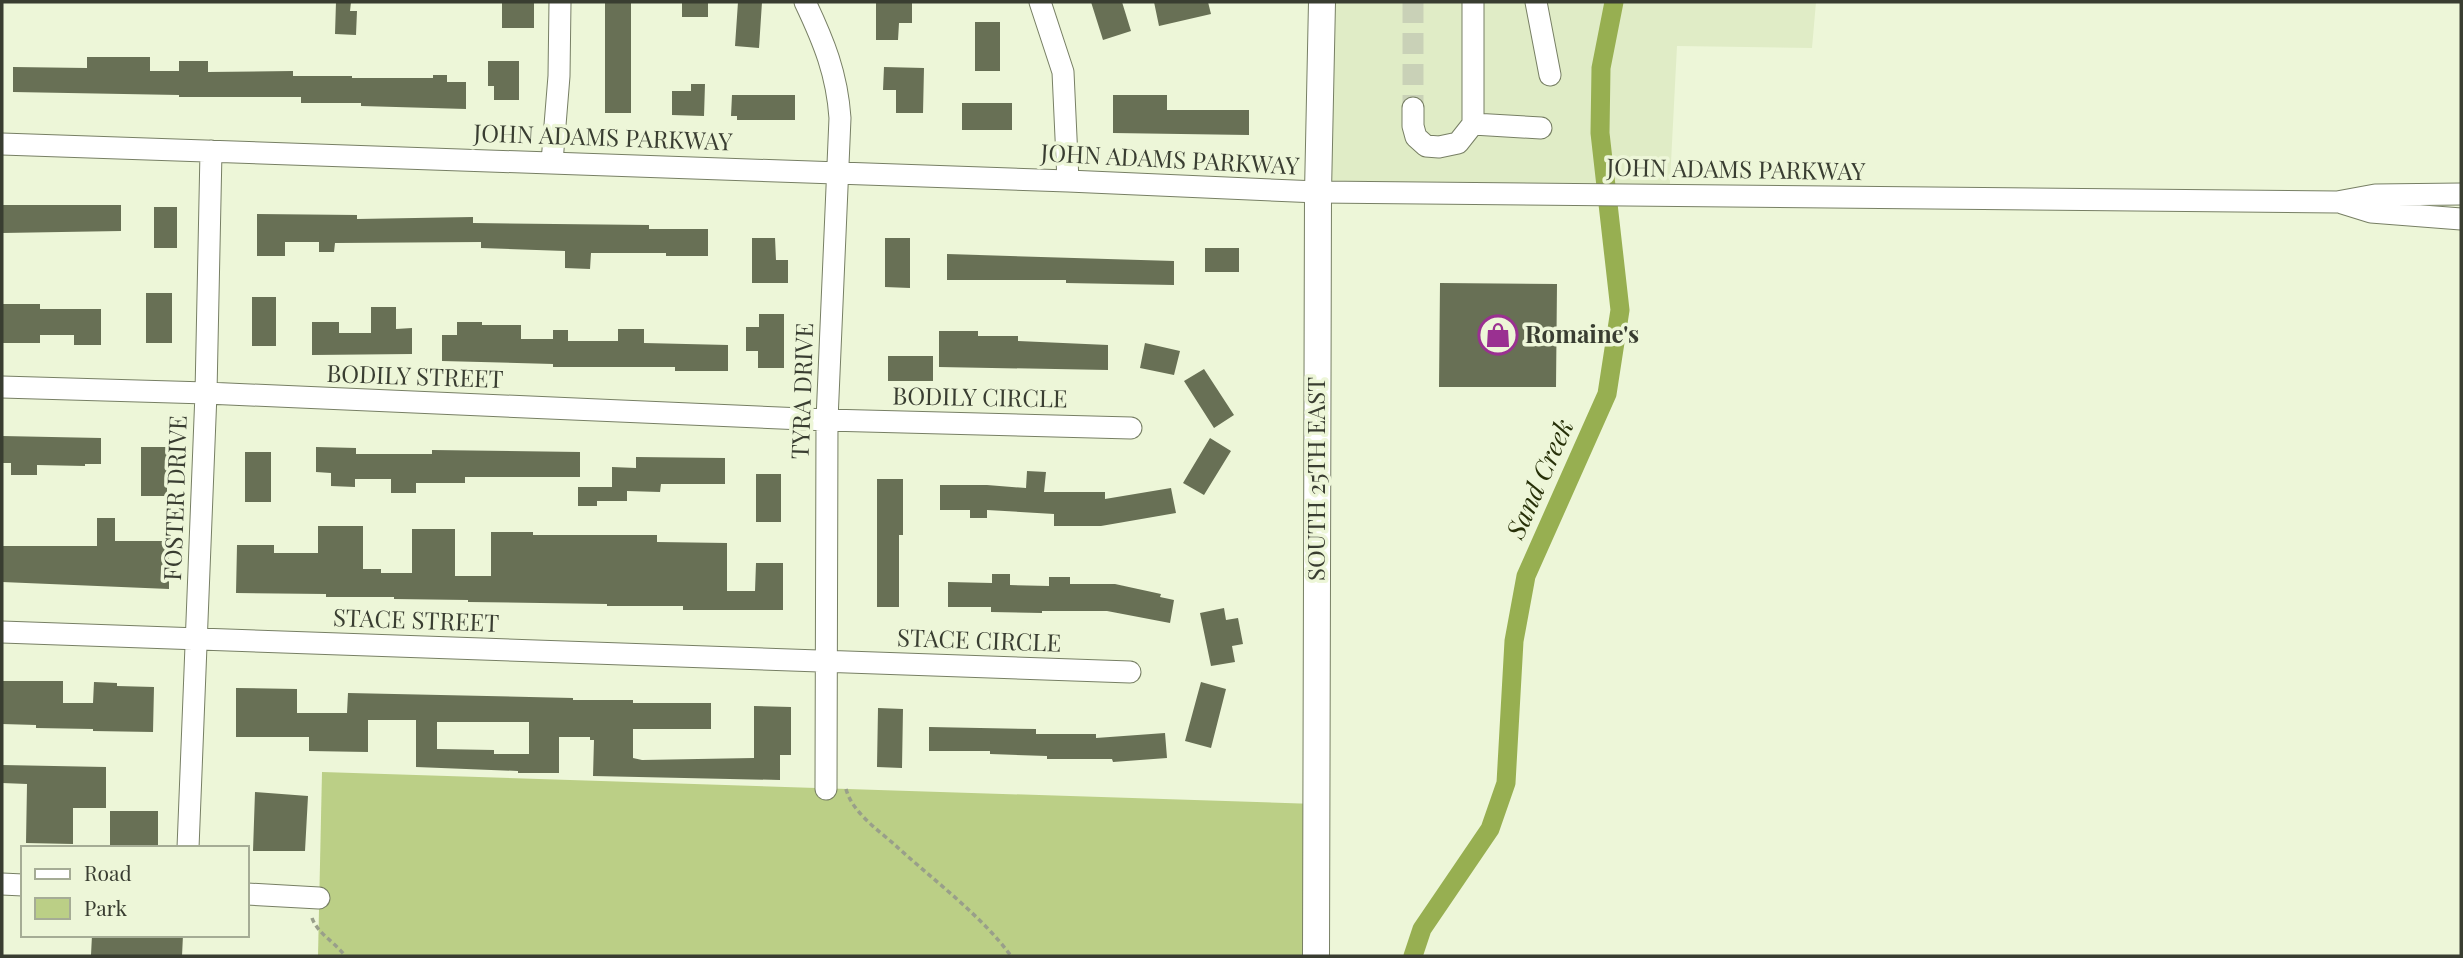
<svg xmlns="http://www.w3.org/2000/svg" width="2463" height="958" viewBox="0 0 2463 958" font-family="'Playfair Display',serif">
	<rect width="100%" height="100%" fill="#edf6d8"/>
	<path fill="#e0ecc6" d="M1322 2H1816L1812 48 1677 46 1669 201 1318 192Z"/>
	<path fill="#bbcf86" d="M322 772 1316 804V956H318Z"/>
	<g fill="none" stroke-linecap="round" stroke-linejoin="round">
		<path stroke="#97af51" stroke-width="19" d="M1413 956 1422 929 1490 829 1506 783 1514 641 1526 576 1607 394 1620 310 1600 133 1601 68 1614 2"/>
	</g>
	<path fill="#687055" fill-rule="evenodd" d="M336 2H351L350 11H357L356 35 335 34Z
		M502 2H534V28H502Z
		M605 2H631V113H605Z
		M682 2H708V17H682Z
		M738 2H762L759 48 735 46Z
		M876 2H912V23H899L898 40H876Z
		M1091 2H1122L1131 31 1103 40Z
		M1154 2H1208L1211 14 1159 26Z
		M975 22H1000V71H975Z
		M87 57H150V71H179V61H208V72L293 71V76H352V78H433V75H447V82H466V109L361 106V103H301V97H179V95L13 92V67L87 68Z
		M488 61H519V100H494V86H488Z
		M884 67 924 68 923 113H896V90H883Z
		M691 84H705L704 116 672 115V91H691Z
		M732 95H795V120H737V116H731Z
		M1113 95H1167V110H1249V135L1113 133Z
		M962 103H1012V130H962Z
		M2 205H121V231L2 233Z
		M154 207H177V248H154Z
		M257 214 357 215V219L473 217V223L649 225V229H708V256H666V253H591L590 269 565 268V251L481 248V242L335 243 334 252H319V242H285V256H257Z
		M752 238H775L776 260H788V283H752Z
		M885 238H910V288L885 287Z
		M1205 248H1239V272H1205Z
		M947 254 1174 261V285L1066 283V280H947Z
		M1440 283 1557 284 1556 387H1439Z
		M146 293H172V343H146Z
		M252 297H276V346H252Z
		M2 304H40V309H101V345H74V335H40V343H2Z
		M371 307H396V329L412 328V354L312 355V322H339V333H371Z
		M759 314H784V368H758V351H746V327H759Z
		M457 322H482V325H521V339H553V330H568V341H618V329H644V343L728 345V371H675V367H553V364L442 361V335H457Z
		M939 331H978V336H1018V341L1108 345V370L939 367Z
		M1145 343 1180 351 1174 375 1140 368Z
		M888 356H933V381H888Z
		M1204 369 1234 415 1214 428 1184 381Z
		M2 436 101 438V464H85V466L37 465V475H11V463H2Z
		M1210 438 1231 451 1204 495 1183 483Z
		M141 447H167V496H141Z
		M316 447 356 448V454H432V450L580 452V477H465V483H416V493H391V479H355V487L331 486V473L316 472Z
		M245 452H271V502H245Z
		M636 457 725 458V484H661L660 492 627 491V501H597V506H578V487H612V467L636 468Z
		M1027 471 1046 472 1044 492H1105V499L1171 488 1176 513 1101 526H1054V514L987 510V518H970V510H940V485H987L1026 488Z
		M756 474H781V522H756Z
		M877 479H903V535H899V607H877Z
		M97 518H115V541H169V589L2 582V546H97Z
		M318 526H363V569H381V573H412V529H455V576H491V532H533V535H657V542L727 543V591H755L756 563H783V610H683V606H607V604L468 602V600L394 599V597H326V594L236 593 237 545H274V553H318Z
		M992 574H1010V585L1049 586V577H1070V584H1115L1161 594 1160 597 1174 600 1170 623 1107 611H1042V613L991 612V607H948V582L992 583Z
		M1224 608 1226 620 1238 618 1243 644 1232 646 1235 662 1211 666 1200 613Z
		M2 681H63V703H93L94 682 117 683V686L154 687 153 732 93 731V729L36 728V725L2 724Z
		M1201 682 1226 689 1211 748 1185 741Z
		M236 688 297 689V713H347L348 693 573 698V700H633V703H711V729H633V758L642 760 754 758V706L791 707V755H780V780L593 776 594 740H590V737H559V773H518V771L416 767V720H368V752L309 751V737H236ZM437 722H529V754H494V750L437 749Z
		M878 708 903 709 902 768 877 767Z
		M929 727 1036 729V734H1096V738L1165 733 1167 758 1113 762 1112 759H1047V756L990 754V751H929Z
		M2 765 106 767V808H73V844L26 843 27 784 2 783Z
		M255 792 308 796 305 851H253Z
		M110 811H158V848H110Z
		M92 935H183L182 956 91 955Z"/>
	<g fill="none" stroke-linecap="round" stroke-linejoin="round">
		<path stroke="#c9d1b7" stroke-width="21" stroke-dasharray="21 10" stroke-linecap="butt" d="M1413 2V108"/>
		<g stroke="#777f64" stroke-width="23">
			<path id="minor" d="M805 2C824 42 837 74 840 118L827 420 826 789
				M1040 2 1063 72 1068 181
				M1536 2 1550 75
				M1413 108V126L1416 137 1426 146 1439 147 1458 143 1473 124V2
				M1473 124 1541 128
				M2 144 1068 181 1318 192 2337 202 2375 195 2461 194
				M552 162 559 76 560 2
				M2342 203 2371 212 2461 219
				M2 387 206 393 827 420 1131 428
				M2 632 1130 672
				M188 848 206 393 211 151
				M2 884 23 885
				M247 894 319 898"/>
		</g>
		<g stroke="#777f64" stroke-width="28">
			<path id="major" d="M1316 956 1318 192 1322 2"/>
		</g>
		<path stroke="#999f8a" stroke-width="3.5" stroke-dasharray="5 3.5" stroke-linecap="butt" d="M846 789C852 812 878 830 895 845 932 879 982 916 1011 956
			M312 918C318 934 335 942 345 956"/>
		<use href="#minor" stroke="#fff" stroke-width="21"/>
		<use href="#major" stroke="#fff" stroke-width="26"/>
	</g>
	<defs>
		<g id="shop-ring" transform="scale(2.0125)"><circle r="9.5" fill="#edf6d8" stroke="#9a3091" stroke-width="1.5"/><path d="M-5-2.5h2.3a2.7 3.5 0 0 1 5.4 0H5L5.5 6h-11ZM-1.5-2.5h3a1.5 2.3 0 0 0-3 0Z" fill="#9a3091"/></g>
	</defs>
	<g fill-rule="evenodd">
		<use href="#shop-ring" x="1498" y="335"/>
	</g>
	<g text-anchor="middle" stroke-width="7" stroke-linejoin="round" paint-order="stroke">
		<g font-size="24" fill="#393d31" stroke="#edf6d8">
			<text transform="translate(603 138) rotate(2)" y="8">JOHN ADAMS PARKWAY</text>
			<text transform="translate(1170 160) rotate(3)" y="8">JOHN ADAMS PARKWAY</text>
			<text transform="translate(1736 170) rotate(1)" y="8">JOHN ADAMS PARKWAY</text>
			<text transform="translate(415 377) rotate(2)" y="8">BODILY STREET</text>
			<text transform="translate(803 391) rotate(-88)" y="8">TYRA DRIVE</text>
			<text transform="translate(980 398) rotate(1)" y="8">BODILY CIRCLE</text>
			<text transform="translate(1317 479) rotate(-90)" y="8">SOUTH 25TH EAST</text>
			<text transform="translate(176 498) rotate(-88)" y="8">FOSTER DRIVE</text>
			<text transform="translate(416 621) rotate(2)" y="8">STACE STREET</text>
			<text transform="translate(979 641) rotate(2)" y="8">STACE CIRCLE</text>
		</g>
		<g font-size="24" font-weight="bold" fill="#393d31" stroke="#edf6d8" text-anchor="start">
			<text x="1525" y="343">Romaine's</text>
		</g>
		<g font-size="26" font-style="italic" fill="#273008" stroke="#edf6d8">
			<text transform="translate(1540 479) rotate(-66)" y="9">Sand Creek</text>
		</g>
	</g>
	<rect width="2463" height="958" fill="none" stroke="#393d31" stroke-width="7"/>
	<rect x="21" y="846" width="228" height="91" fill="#edf6d8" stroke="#a5ac95" stroke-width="2"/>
	<rect x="35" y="869" width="35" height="10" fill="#ffffff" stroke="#a5ac95" stroke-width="2"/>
	<text x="84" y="881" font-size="21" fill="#393d31">Road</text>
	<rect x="35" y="898" width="35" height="21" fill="#bbcf86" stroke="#a5ac95" stroke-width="2"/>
	<text x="84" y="916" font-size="21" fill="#393d31">Park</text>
</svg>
